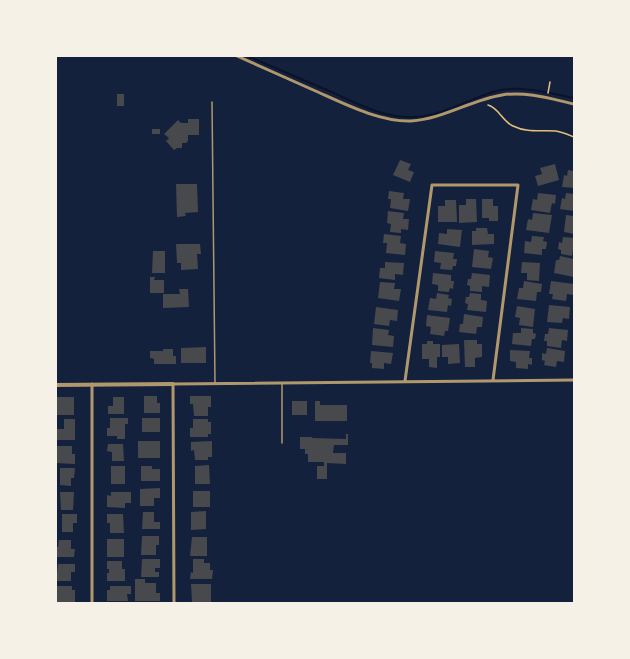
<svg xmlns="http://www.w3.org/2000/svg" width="630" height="659" viewBox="0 0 630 659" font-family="Jost,sans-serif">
	<rect width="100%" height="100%" fill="#14213d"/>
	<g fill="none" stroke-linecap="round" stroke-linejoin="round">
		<path stroke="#0b132b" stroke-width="2" d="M247 56C274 67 300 79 327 90 355 102 383 119 414 117 441 116 467 100 493 92 518 84 549 93 574 98"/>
	</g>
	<path fill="#48494c" d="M117 94H124V106H117Z
		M188 119H199V135H188V141L186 143H182V148H177L174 150 166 141 169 138 164 134 178 120 181 123H188Z
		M152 129H160V134H152Z
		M400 160 411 164 408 170 414 172 410 182 393 175Z
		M555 164 559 180 538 186 535 176 542 174 540 168Z
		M568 170 574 171V188L562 187 564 175 567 176Z
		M176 184H197L198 212 185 213 186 216 177 217Z
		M389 191 404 193 403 199H410L408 211 390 208 391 199H388Z
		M538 193 556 195 555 204 552 203 550 213 531 210 533 199 537 200Z
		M566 193 574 194V211L560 209 562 198 565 199Z
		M466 199H476L477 222 459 223V205H466Z
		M482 199H493V206H498V221H489V218H482Z
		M445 200H456L457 222H438V206H445Z
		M388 211 404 213 403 219H409L408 230 401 229V233L390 232 391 224 387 223Z
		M533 213 552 215 549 233 526 230 528 219 532 220Z
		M566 215 574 216V234L564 232Z
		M476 228H487L488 234H494V244L472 245V231H476Z
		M447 229 462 230 460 247 438 244 439 233 447 234Z
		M384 234 401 236 400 243 406 244 405 255 386 253 387 243H383Z
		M532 236 544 237 543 241 547 242 546 249H542V255L524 253 525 241 531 242Z
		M563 237 574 238V250H573L572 256 561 254V250L558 249 559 242 562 243Z
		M176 244H200L201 254H197L198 269 181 270V263H177Z
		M474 249 489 251 488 257 493 258 491 269 472 267Z
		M153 251H165V273H152Z
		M435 251 454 253 453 259H457L456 266H453L452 270 440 269 441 263 434 262Z
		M560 256 574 259 573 266H574V277L554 273 556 260H559Z
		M385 262 404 263 403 275 395 274V280L379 278 380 268H385Z
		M522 262 540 263 539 281 527 280V273H521Z
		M433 273 451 275V281H454L453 289 450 288 449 292 438 291V285L432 284Z
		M472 273 490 275 489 287 482 286V292L470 291V286L467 285 468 279H471Z
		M150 277H155L154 280H164V293H150Z
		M524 281 542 284 541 292H537L536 301 517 299 519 288H523Z
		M551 281 574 284 573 295 567 294 566 301 552 299 553 294H549Z
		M380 282 395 283 394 289H401L399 301 378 298Z
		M179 289H188L189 307 163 308V294H180Z
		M437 293 449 295 448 298 452 299 451 306 448 305 447 312 428 310 430 298 436 299Z
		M470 293 481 294V300L487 301 486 312 467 310 468 304 465 303 466 297H469Z
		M549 305 570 307 569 319 563 318 562 323 547 322Z
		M517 306 535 309 533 327 519 325 520 318 515 317Z
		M376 307 398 310 397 321 390 320 389 326 374 324Z
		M464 314 483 317 482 327H477L476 334 459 332 460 324H463Z
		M427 315 450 318 448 331H445L444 336 430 334 431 327 426 326Z
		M373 328 389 330 388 335 394 336 393 347 372 345Z
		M521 328 533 329V333L536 334 535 339H532L531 346 512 344 513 333H521Z
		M549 328 568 330 567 341 562 340 561 348 547 346V341H544L545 334H548Z
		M464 340H477V344H482V357L475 358V367H465Z
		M427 341H433V344H440V357H437V368L429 367V359H422V344H427Z
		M459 344 460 363 448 364V357H442V345Z
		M206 347V363H181V348Z
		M547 348 565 351 564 362 557 361 556 367 544 365 545 361 542 360V353L546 354Z
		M163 349H173V356H176V364H154V359L150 358V351H163Z
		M510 350 530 351 529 358H532V365L528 364V369L516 368V362L510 361Z
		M371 351 393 353 391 364 384 363V369L372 368V363H370Z
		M144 396H157V403H160V413H144Z
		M190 396H211V407H208V416H194L193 404H190Z
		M57 397H74V415H57Z
		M113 397H124V414H108V406H113Z
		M292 401H307V415H292Z
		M315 401H320V405H347V421H315Z
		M110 418H128V424H125V439H117V436H107V428H110Z
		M142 418H160V432H142Z
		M64 419H75V440H56V429H64Z
		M193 419H208V422H211V434H208V437H190V428H193Z
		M346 434H348V445H334L333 453H346V464L327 463V479H317V466H324V462H308V454H305V449H300V437H312V438L346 439Z
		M138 441H160V458H138Z
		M212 441V457H208V460H195L194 450 191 451V442Z
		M108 444H123L124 461H112V452L107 451Z
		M56 446H72V454H75V464L56 463Z
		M209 465 210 484H195V466Z
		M111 466H125V484H111Z
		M141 466H152V469H160V481H141Z
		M60 468H75L74 478H71V486L60 485Z
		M160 488V498H154V506H140V489Z
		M193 491H210V507H193Z
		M60 492H74L73 510H61Z
		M111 492H131V503H125V508L107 507V495L111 496Z
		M206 511V529L191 530V512Z
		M143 512H154V522H160V529H142Z
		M62 514H77V523H73V532H62Z
		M107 514H123L124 533H110V523H107Z
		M142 536H159V545H156V555H141Z
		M192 537H207V556H190Z
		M107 539H124V557H107Z
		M59 540H71V549H75L74 557H56V547H58Z
		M142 559H160V568H155V572H159V577H141Z
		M193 559H204V563H210V570H213L212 579H190L191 572 193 573Z
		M107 561H122V569H125V581H107V573H109V569H107Z
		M58 564H75V572H71V581H56Z
		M135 579H145V583H156V593H160V601H135Z
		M191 584H211V602H192Z
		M57 586H72V590H75V604L56 603Z
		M110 586H131V594H127L128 601H107V590H110Z"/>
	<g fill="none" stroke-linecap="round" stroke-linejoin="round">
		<path stroke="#e5c07b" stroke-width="1.5" d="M548 93 550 82
			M488 105C499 108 502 121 513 126 527 133 541 130 556 131 562 132 569 135 574 137"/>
		<path stroke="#b1986c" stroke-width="1.5" d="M212 102 215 383
			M282 384V443"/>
		<path stroke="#b1986c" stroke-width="3" d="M237 56C262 67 286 78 311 89 341 102 378 122 411 121 443 119 471 100 502 95 526 91 552 99 574 104
			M405 381 432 185H518L493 380
			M92 604V384
			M174 604 173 384 574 380"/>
		<path stroke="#b1986c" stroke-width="4" d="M56 385 173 384"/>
	</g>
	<rect width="630" height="659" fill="none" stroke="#f6f1e7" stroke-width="114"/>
</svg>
